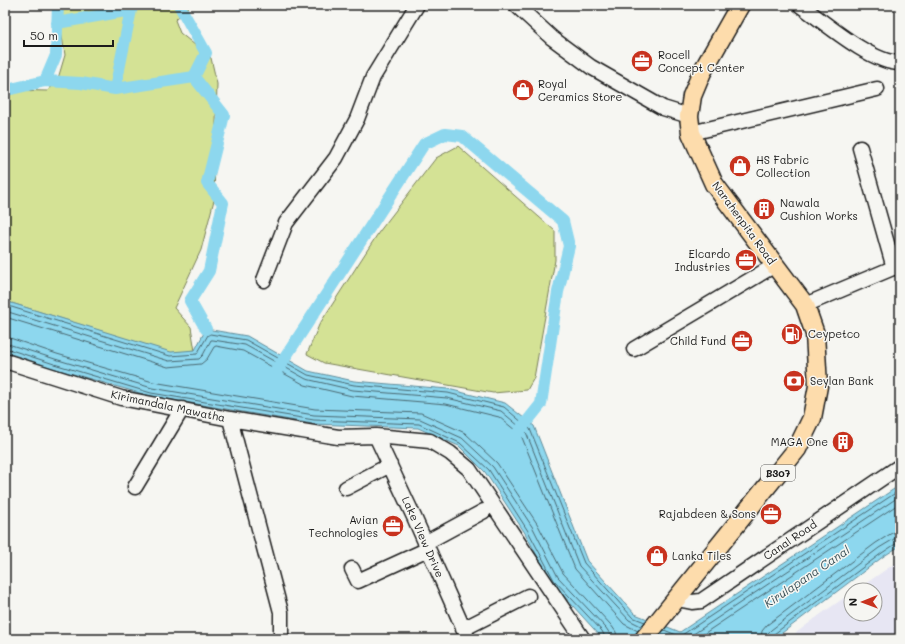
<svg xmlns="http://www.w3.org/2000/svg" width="905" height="644" viewBox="0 0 905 644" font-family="Mali,sans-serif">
	<rect width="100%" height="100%" fill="#f6f6f2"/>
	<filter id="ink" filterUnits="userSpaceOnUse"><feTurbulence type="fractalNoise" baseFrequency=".025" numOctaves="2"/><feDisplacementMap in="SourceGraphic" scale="8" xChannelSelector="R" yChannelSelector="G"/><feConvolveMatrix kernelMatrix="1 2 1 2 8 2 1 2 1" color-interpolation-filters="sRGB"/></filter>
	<g filter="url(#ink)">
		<path fill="#e7e6f3" d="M900 560V639H788L821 614 851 593V614H875V590H856Z"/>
		<path fill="#d4e295" stroke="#787f58" d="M57 5H191L175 20 180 33 211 58 217 84 214 200 201 250 174 308 191 327 195 351 171 353 5 301V94L7 90 47 91 57 82 65 55Z
			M458 146 555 231V260L534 378 527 390 493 393 324 363 307 354 319 325 379 232 436 158Z"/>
		<path fill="#8dd7ee" stroke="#608c9a" d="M5 301 171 352 195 350 206 329 247 336 308 371 354 381 448 389 505 403 534 426 587 561 635 614 680 632 900 485V546L884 556 774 639H603L551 582 525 533 485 472 459 446 418 428 313 424 150 396 52 368 5 352Z"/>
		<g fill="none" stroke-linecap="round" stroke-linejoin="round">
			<path stroke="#496770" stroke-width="1" d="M5 305 170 356 197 354 208 335 210 334 246 340 308 375 354 385 448 393 504 407 530 429 584 563 632 617 645 622
				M5 311 169 361 199 359 203 355 211 340H213L245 345 306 379 353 390 447 398 501 411 526 432 579 566 629 620 641 626
				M5 317 168 367 201 364 207 359 214 347 216 346 243 351 305 385 352 396 446 404 499 417 521 435 575 569 624 624 638 631
				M5 337 10 338 57 354 153 382 315 409 421 413 465 433 497 463 538 525 563 573 611 625 616 632 617 639
				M5 343 55 359 152 388 314 415 420 419 462 438 493 467 533 528 558 577 606 628 610 634 611 639
				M5 348 54 364 151 393 314 420 419 424 460 443 489 470 528 531 554 580 602 631 606 639
				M664 630 679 636 682 635 900 490
				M686 639 900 496
				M696 639 900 503
				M761 639 762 631 767 625 876 543 892 533 900 532
				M767 639V634L771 630 879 548 894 539 900 538
				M772 639 774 634 882 553 897 543H900"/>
			<path stroke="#8dd7ee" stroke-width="12" d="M179 5 206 53 194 77
				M57 23 131 10
				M45 81 81 83 115 89 194 77 224 115 207 183 223 203 209 271 190 301 206 329
				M115 89 131 10 134 5
				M7 90 45 81 56 55 58 5
				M277 370 424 144 445 134 462 136 563 221 569 246 558 292 541 404 517 434"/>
			<g stroke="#1c1c1c" stroke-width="17">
				<path id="minor" d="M516 5 552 38 591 67 663 108 689 116
					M800 5C824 22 871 63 900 63
					M691 133 877 89
					M860 148 894 268
					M264 280 286 223 336 158 357 119 373 77 417 5
					M805 305 900 265
					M634 349 775 265
					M5 361 121 398 230 419 281 612V639
					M230 419 338 437 376 436 430 441 450 453 469 469 583 639
					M376 436 414 517 468 639
					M135 487 182 409
					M346 488 390 465
					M425 543 484 511
					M352 569 358 581 428 549
					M677 599 692 602 701 601 900 466
					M463 629 528 596"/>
			</g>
			<g stroke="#1c1c1c" stroke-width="21">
				<path id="major" d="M644 639 797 449 812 418 818 386 815 334 805 305 714 184 691 133 689 116 692 96 702 72 740 5"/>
			</g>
			<use href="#minor" stroke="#f6f6f2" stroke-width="14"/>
			<use href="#major" stroke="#fddcac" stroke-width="18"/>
		</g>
	</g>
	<defs>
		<g id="office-disc" transform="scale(1.15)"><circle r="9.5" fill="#c8321e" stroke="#f6f6f2"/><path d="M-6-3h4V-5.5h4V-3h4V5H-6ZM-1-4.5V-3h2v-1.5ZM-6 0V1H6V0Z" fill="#fff"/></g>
		<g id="shop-disc" transform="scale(1.15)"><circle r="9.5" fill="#c8321e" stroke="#f6f6f2"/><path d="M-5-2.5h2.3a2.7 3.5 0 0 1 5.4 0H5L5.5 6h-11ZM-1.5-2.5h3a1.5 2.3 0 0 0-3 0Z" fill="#fff"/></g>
		<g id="building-disc" transform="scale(1.15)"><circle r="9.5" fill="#c8321e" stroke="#f6f6f2"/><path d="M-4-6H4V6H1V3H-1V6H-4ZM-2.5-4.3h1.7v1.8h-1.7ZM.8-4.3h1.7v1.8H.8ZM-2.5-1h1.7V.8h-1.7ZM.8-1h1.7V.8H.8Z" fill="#fff"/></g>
		<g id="fuel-disc" transform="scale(1.15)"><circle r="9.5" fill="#c8321e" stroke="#f6f6f2"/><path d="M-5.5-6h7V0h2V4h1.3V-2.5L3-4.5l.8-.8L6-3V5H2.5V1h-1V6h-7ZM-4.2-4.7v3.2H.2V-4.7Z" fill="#fff"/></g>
		<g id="bank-disc" transform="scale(1.15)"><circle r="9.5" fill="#c8321e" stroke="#f6f6f2"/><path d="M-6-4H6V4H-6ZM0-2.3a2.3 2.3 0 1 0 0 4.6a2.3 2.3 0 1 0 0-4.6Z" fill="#fff"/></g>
	</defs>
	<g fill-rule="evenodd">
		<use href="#office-disc" x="642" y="61"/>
		<use href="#shop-disc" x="523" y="90"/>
		<use href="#shop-disc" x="740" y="166"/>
		<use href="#building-disc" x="764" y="209"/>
		<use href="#office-disc" x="746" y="260"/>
		<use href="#fuel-disc" x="792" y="334"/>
		<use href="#office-disc" x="742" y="341"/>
		<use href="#bank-disc" x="794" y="381"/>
		<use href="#building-disc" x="843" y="442"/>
		<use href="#office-disc" x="771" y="514"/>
		<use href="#office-disc" x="393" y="526"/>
		<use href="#shop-disc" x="657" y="556"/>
	</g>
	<g text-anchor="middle" stroke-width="3" stroke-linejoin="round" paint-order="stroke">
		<rect fill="#f6f6f2" stroke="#5d5d5c" stroke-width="1" x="761" y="465" width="34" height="16" rx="3"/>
		<g font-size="10" font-weight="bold" fill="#1c1c1c">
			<text x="778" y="477">B307</text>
		</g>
		<g font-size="11" fill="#1c1c1c" stroke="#f6f6f2" text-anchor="start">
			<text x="658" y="59">Rocell<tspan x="658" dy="13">Concept Center</tspan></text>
			<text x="538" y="88">Royal<tspan x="538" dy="13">Ceramics Store</tspan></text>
			<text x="756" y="164">HS Fabric<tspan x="756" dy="13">Collection</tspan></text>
			<text x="780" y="207">Nawala<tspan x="780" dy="13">Cushion Works</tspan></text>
			<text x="730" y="258" text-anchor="end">Elcardo<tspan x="730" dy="13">Industries</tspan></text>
			<text x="808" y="338">Ceypetco</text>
			<text x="726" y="345" text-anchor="end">Child Fund</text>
			<text x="810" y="385">Seylan Bank</text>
			<text x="828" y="446" text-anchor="end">MAGA One</text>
			<text x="756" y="518" text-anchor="end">Rajabdeen &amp; Sons</text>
			<text x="378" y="524" text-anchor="end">Avian<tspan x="378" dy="13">Technologies</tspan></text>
			<text x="672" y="560">Lanka Tiles</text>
		</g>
		<g font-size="11" fill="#1c1c1c" stroke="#f6f6f2">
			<text transform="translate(744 223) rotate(54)" y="4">Narahenpita Road</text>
			<text transform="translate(168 406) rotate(12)" y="4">Kirimandala Mawatha</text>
			<text transform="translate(423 537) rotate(66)" y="4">Lake View Drive</text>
			<text transform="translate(790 540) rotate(-34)" y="4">Canal Road</text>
		</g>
		<g font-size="12" font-style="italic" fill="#3e545b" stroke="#f6f6f2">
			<text transform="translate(807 577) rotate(-34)" y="4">Kirulapana Canal</text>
		</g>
	</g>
	<rect width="905" height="644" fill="none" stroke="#f6f6f2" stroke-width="20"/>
	<rect x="10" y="10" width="885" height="624" fill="none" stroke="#1c1c1c" stroke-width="1.5" filter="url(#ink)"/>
	<g transform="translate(863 602) rotate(269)"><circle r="19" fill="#f6f6f2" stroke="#9f9f9c"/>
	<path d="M0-3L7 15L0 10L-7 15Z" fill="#c8321e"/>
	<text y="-6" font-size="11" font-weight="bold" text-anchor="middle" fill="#1c1c1c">N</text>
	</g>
	<path d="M24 40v6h89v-6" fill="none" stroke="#1c1c1c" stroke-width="2"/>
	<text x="30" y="40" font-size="12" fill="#1c1c1c" stroke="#f6f6f2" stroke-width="3" paint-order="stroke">50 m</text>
</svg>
